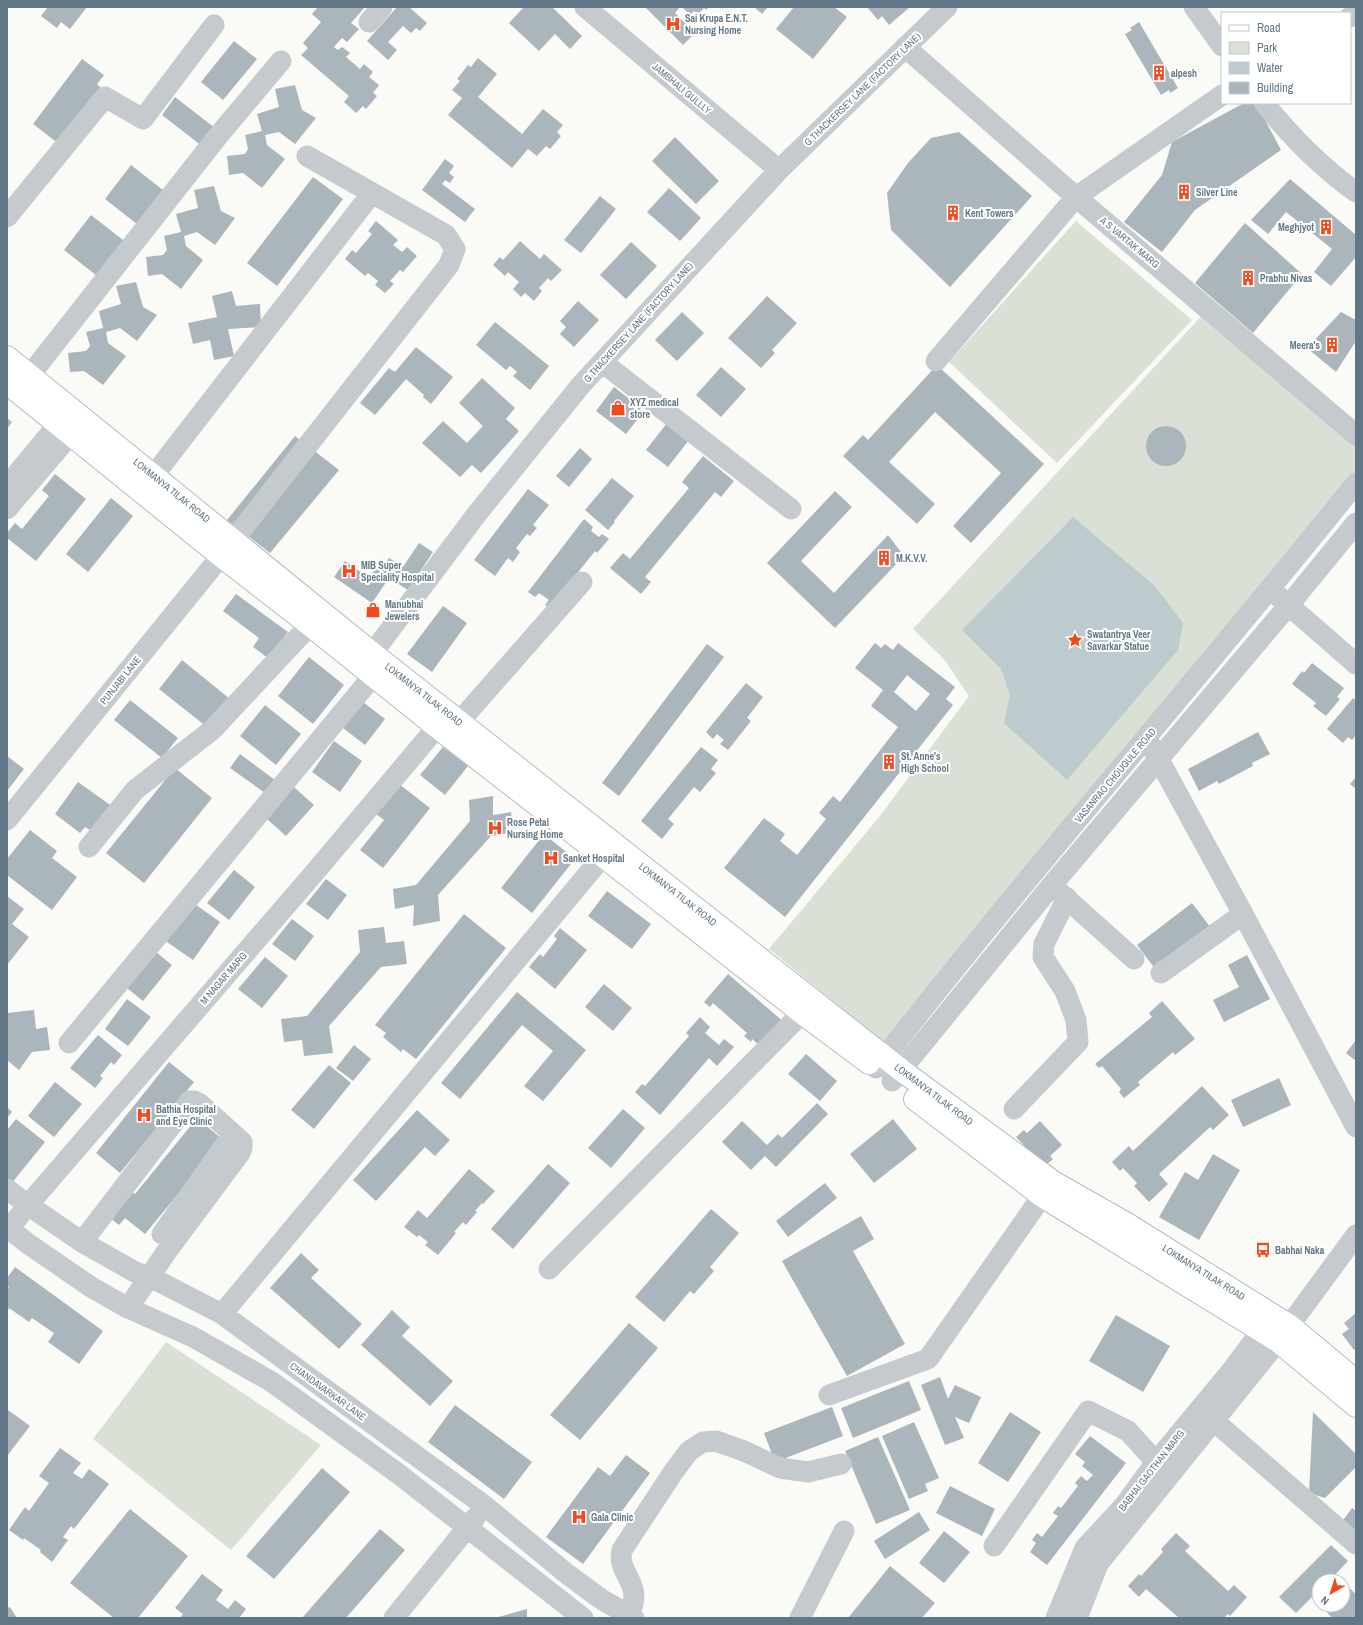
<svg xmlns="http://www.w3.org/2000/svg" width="1363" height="1625" viewBox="0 0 1363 1625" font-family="'Archivo Narrow',sans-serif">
	<rect width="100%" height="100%" fill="#fafaf7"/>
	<path fill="#dae0d6" d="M1076 221 1192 320 1057 463 949 362Z
		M1205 312 1356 443V472L888 1046 769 949 880 816 969 696 944 659 913 629Z
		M166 1342 321 1445 231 1550 93 1439Z"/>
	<path fill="#bdcace" d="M1073 517 1155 586 1183 623 1178 650 1067 780 1004 723 1010 695 1001 669 962 630Z"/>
	<path fill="#abb5bc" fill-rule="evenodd" d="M48 7H87L70 29 61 22 57 28 41 16Z
		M318 7H365L351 23 359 29 347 42 342 38 334 47 338 50 342 47 350 53 346 57 360 69 364 64 373 72 369 77 379 85 373 93 377 96 366 109 363 106 356 113 344 102 349 96 301 55 308 48 303 43 321 22 312 14Z
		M397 7H409L427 23 420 31 416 28 411 33 403 26 388 42 397 50 388 60 367 41Z
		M524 7H552L582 36 570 49 555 34 539 51 509 23Z
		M645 7H680L675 13 695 33 683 45Z
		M682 7H709L706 10 704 8 697 15 694 11 690 15Z
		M754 7H768L762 14Z
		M794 7H834L847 17 813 59 776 29Z
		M867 7H910L889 25 882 16 878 20Z
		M1139 22 1178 88 1170 93 1169 90 1161 95 1125 34 1132 30 1130 28Z
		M234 41 257 59 223 100 201 82Z
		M478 58 497 74 478 97 522 134 543 109 563 125 557 132 561 136 550 149 546 146 537 156 528 149 512 168 448 115 462 98 452 90 460 81 457 79 468 65 471 67Z
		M82 59 104 75 97 84 101 88 59 144 33 124Z
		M295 85 302 110 316 118 295 144 279 132 265 135 267 145 285 159 262 188 243 173 229 175 227 156 245 154 248 149 245 135 262 131 257 114 279 107 275 89Z
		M175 97 215 128 202 146 162 115Z
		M1244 103H1256L1281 150 1195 210 1162 252 1124 222 1162 175 1172 142Z
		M959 132 1032 196 950 287 891 230 887 193 908 163 931 138Z
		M675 137 719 181 696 204 652 161Z
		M445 159 454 166 449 173 454 177 450 183 445 180 442 184 475 209 465 222 422 190Z
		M131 165 168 194 142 228 105 199Z
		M313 177 343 199 277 286 247 263Z
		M1290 179 1356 235V257L1331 286 1314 272 1332 249 1286 212 1268 234 1251 220Z
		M214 186 221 211 235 218 215 245 197 232 184 236 186 246 203 260 181 289 162 274 148 276 146 257 163 255 167 250 164 236 181 232 176 214 198 208 194 190Z
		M669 188 701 218 680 241 647 212Z
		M600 196 616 209 581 253 564 240Z
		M91 215 128 244 101 279 64 250Z
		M376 221 398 240 393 245 402 252 407 247 417 256 403 272 400 270 390 281 394 284 385 293 375 285 378 281 368 273 365 276 345 259 352 250 356 253 372 234 368 231Z
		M1245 223 1302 274 1253 333 1195 283Z
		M520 241 540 259 544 254 562 270 551 281 548 278 539 288 542 291 534 301 525 293 521 297 513 289 519 282 508 272 505 276 493 265 500 257 503 260Z
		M631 242 657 266 626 299 600 275Z
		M136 282 143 307 157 315 137 341 120 328 106 332 108 343 126 356 103 385 84 371 70 372 68 353 86 351 90 346 86 332 103 328 99 311 121 304 116 286Z
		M232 291 236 306 260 304 261 327 228 329 234 356 214 360 210 340 193 344 188 323 217 317 212 296Z
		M767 296 797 323 772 350 775 353 761 368 728 338Z
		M578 301 599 320 574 347 560 334 566 327 560 321Z
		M682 312 704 333 677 361 655 340Z
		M1341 312 1356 320V341L1336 372 1307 348Z
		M495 322 549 366 530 390 513 376 517 372 510 366 506 370 476 345Z
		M416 347 453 377 431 404 423 397 424 395 406 379 375 415 360 403 389 368 395 372Z
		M937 365 1044 464 971 543 953 526 1001 473 935 412 889 462 935 504 917 524 843 456 863 435 868 440Z
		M721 367 746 389 721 417 696 395Z
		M482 378 515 408 506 419 519 431 481 473 472 465 460 477 422 443 443 421 467 443 483 426 459 403Z
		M614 387 641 408 633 417 637 420 626 434 596 411Z
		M7 418 12 422 7 429Z
		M667 423 689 440 668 467 646 450Z
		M1146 446a20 20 0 1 1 40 0a20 20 0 1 1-40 0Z
		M295 436 339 470 270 553 227 520Z
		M580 448 592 459 569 487 556 476Z
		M703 456 734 481 721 497 715 492 645 577 651 582 641 594 610 568 623 553 630 559 689 488 682 482Z
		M55 474 86 499 36 561 7 538V533L15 523 22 529 49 496 42 490Z
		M612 478 634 496 614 521 615 522 608 530 585 510Z
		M528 489 549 505 533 525 537 528 530 536 527 534 516 548 520 552 513 562 508 558 495 576 474 560Z
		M835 491 852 507 801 561 834 593 888 535 904 556 835 628 767 563Z
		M111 498 133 516 88 572 66 554Z
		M584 519 593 527 591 531 599 537 602 534 609 539 597 553 595 551 560 595 553 611 545 605 549 600 539 593 535 597 528 592Z
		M419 543 433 552 408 590 389 578 372 603 334 577 345 561 369 578 379 564 383 567 389 558 403 567Z
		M236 594 288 632 268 658 253 647 259 638 223 611Z
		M443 606 467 623 432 672 407 654Z
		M875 643 881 648 885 644 893 650 898 643 955 687 946 699 953 705 785 917 724 868 764 818 785 834 780 841 797 855 826 819 819 813 833 796 840 802 898 727 871 706 883 690 855 668ZM907 675 930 694 916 711 894 692Z
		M707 644 724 657 619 796 602 783Z
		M309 657 344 685 313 724 278 696Z
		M182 660 230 699 207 727 159 689Z
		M1312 663 1344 688 1337 697 1340 699 1326 716 1313 706 1316 703 1292 684 1302 671 1304 673Z
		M746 683 763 697 747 718 751 721 728 750 720 744 724 740 717 734 713 739 706 732Z
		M1353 698 1356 700V735L1352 740 1348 737 1343 743 1327 729Z
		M130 700 178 738 162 758 114 720Z
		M363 702 385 719 365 745 343 728Z
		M265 705 301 734 276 765 240 736Z
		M1258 732 1270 754 1252 763 1253 766 1219 784 1217 781 1199 791 1188 769Z
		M334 741 362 761 340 792 312 772Z
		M443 747 468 766 445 795 420 775Z
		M701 747 718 760 711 769 716 773 700 792 694 787 668 819 674 824 662 839 641 821Z
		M240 754 275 780 265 793 230 768Z
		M7 756 24 769 7 791Z
		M175 768 212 798 144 883 106 853Z
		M1356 777V789L1350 784Z
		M285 779 314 805 286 836 257 810Z
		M78 782 113 807 95 833 85 827 80 833 55 814Z
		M399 784 430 808 383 868 360 850 384 820 376 814Z
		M493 796V815L511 812 514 832 491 836 438 895 440 921 413 926 414 905 395 909 393 889 416 885 470 821 469 800Z
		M30 830 57 851 52 858 77 877 52 910 7 875V859Z
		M544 834 575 859 532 913 501 888Z
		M234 870 255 887 229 920 207 903Z
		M326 879 347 895 328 920 306 904Z
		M607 891 651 924 632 949 588 916Z
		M7 896 24 909 12 924 29 937 7 965Z
		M192 902 220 922 193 960 164 940Z
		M1192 903 1211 928 1156 970 1137 945Z
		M464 914 506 948 416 1059 403 1049 401 1052 383 1037 386 1033 375 1025Z
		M292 919 314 936 295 961 272 944Z
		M384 927 386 943 404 941 407 964 381 967 329 1026 333 1053 304 1056 302 1040 284 1042 281 1019 307 1016 360 952 358 930Z
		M560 928 587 950 555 989 529 967 540 954 543 957 557 939 554 936Z
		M145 943 172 965 143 1001 116 979Z
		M1247 955 1270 999 1224 1022 1213 1000 1239 987 1228 965Z
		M265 957 288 976 262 1008 238 989Z
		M728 974 786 1024 764 1049 752 1039 751 1042 744 1036 747 1033 713 1003 710 1007 704 1002Z
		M604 984 632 1008 613 1031 585 1007Z
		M517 992 586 1050 543 1101 524 1086 553 1051 522 1025 460 1099 441 1083Z
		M127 999 151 1017 128 1046 105 1029Z
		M1162 1001 1195 1039 1175 1055 1173 1052 1138 1082 1140 1085 1124 1098 1119 1092 1121 1089 1102 1066 1099 1068 1095 1064 1152 1017 1149 1013Z
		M34 1010 36 1029 47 1027 50 1050 32 1052 19 1070 7 1060V1013Z
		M700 1017 710 1027 705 1033 719 1045 724 1039 734 1047 717 1066 709 1058 660 1115 635 1092 642 1084 645 1086 689 1036 686 1033Z
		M98 1035 122 1055 114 1065 111 1062 100 1076 103 1078 95 1088 70 1068Z
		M1356 1040V1061L1346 1053Z
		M354 1045 371 1059 353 1081 336 1068Z
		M806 1054 837 1081 820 1101 788 1074Z
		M169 1062 194 1082 120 1173 96 1153Z
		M329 1065 351 1083 314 1129 291 1110Z
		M1279 1078 1291 1105 1243 1127 1231 1100Z
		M55 1082 82 1104 54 1137 28 1116Z
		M1202 1086 1229 1115 1213 1130 1210 1127 1159 1174 1168 1184 1149 1202 1134 1186 1137 1183 1123 1168 1120 1171 1112 1162 1129 1146 1133 1151Z
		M817 1103 828 1114 776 1167 765 1156 751 1170 722 1142 742 1121 767 1145 778 1134 782 1138Z
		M7 1107 12 1112 7 1118Z
		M623 1109 645 1128 611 1168 588 1148Z
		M417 1110 450 1140 435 1156 425 1147 376 1201 353 1180Z
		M197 1118 223 1140 145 1234 125 1218 119 1225 109 1217 131 1191 135 1194Z
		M16 1119 45 1142 11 1184 7 1181V1130Z
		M893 1119 917 1149 874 1183 850 1154Z
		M1040 1121 1062 1145 1050 1156 1053 1159 1044 1167 1016 1137 1024 1130 1027 1133Z
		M1213 1154 1240 1170 1199 1240 1159 1217 1185 1172 1198 1180Z
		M548 1164 570 1183 513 1249 491 1229Z
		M469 1169 495 1191 483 1204 482 1203 475 1211 477 1212 466 1225 463 1222 454 1232 456 1233 438 1255 425 1245 428 1242 419 1235 417 1237 404 1227 418 1210 427 1218Z
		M825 1183 837 1198 788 1237 776 1221Z
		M711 1209 739 1233 710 1267 714 1271 694 1294 690 1291 664 1322 635 1297Z
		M861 1216 874 1239 853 1251 905 1344 847 1376 782 1261Z
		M301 1253 319 1270 311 1278 362 1324 339 1349 270 1288Z
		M15 1267 103 1331 79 1364 48 1342 54 1333 32 1318 29 1322 9 1308 7 1312V1290L9 1287 7 1286V1278Z
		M392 1310 410 1327 402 1336 453 1381 430 1406 361 1345Z
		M1356 1313V1348L1354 1350 1342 1334 1349 1329 1344 1323Z
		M1116 1315 1170 1346 1143 1392 1089 1361Z
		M629 1323 658 1348 580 1440 550 1415Z
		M940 1377 948 1399 955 1385 981 1397 969 1423 955 1417 964 1438 945 1445 921 1385Z
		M909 1381 921 1410 853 1438 841 1408Z
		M455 1405 532 1462 504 1499 428 1442Z
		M832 1407 843 1436 775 1462 764 1433Z
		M8 1410 30 1426 7 1456V1412Z
		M1010 1412 1041 1432 1008 1482 978 1463Z
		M1313 1412 1356 1454V1467L1325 1498 1309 1493Z
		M914 1422 939 1478 925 1484 928 1491 909 1499 882 1436Z
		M1090 1436 1126 1463 1047 1565 1030 1552 1036 1543 1032 1540 1037 1533 1042 1537 1058 1516 1053 1513 1058 1506 1061 1508 1078 1486 1075 1483 1081 1476 1087 1481 1093 1475 1082 1466 1085 1462 1075 1454Z
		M878 1437 910 1510 876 1524 845 1451Z
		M60 1448 81 1463 73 1473 82 1479 89 1469 109 1484 74 1529 71 1526 63 1537 68 1540 52 1562 40 1552 41 1550 24 1538 23 1540 9 1530 25 1507 29 1511 49 1483 39 1476Z
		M626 1455 650 1473 583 1564 546 1537 598 1467 610 1476Z
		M322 1468 350 1492 274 1579 246 1556Z
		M950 1486 995 1509 982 1536 936 1513Z
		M1352 1508 1356 1511V1535L1341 1523Z
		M130 1509 188 1556 138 1618H114L70 1583Z
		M919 1512 930 1530 885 1559 874 1541Z
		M380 1529 405 1550 346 1618H302Z
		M944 1531 970 1552 944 1583 919 1563Z
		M1176 1533 1190 1546 1185 1551 1228 1591 1234 1585 1247 1597 1230 1616 1228 1614 1224 1618H1179L1146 1589 1139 1597 1128 1586 1139 1574 1141 1576 1163 1552 1161 1549Z
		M1331 1545 1348 1561 1329 1581H1319V1590L1296 1613 1279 1597Z
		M890 1566 935 1603 922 1618H848Z
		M202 1574 223 1590 216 1600 228 1609 235 1600 246 1609 239 1618H180L183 1614 175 1608Z
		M1351 1589 1356 1595V1618H1332L1326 1611 1332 1605H1343V1596Z
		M10 1607 17 1618H7V1608Z
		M527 1609V1618H495Z"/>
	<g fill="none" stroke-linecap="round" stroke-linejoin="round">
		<g stroke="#b6bcc0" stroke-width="24">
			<path id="major" d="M7 357 372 653 901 1070 1053 1182 1127 1224 1290 1326 1356 1381
				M7 383 221 556 310 625 437 727 603 856 802 1013 869 1063
				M915 1099 1042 1196 1278 1341 1356 1406"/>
		</g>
		<path stroke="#c5cace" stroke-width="21" d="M585 7 779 170
			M1194 7 1222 46
			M1350 17 1356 14
			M369 22 382 7
			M905 47 1076 197 1356 435
			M1264 103C1290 135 1322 168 1356 192
			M7 217 105 97 143 119 214 25
			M936 361 1076 197 1222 95
			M602 362 791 509
			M30 375 218 136 281 61
			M154 475 372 193
			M7 486 69 411
			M7 509 64 442 81 420
			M1278 596 1356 664
			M362 667 476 515 581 385 779 170 947 7
			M459 722 582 582
			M1152 747 1243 914 1356 1127
			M7 820 221 556 449 265 455 249 446 235 307 156
			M89 847 135 790 212 730 310 625
			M1057 890 1134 959
			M1161 973 1243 914
			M69 1043 373 676
			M876 1068C1031 869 1198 680 1356 483
			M892 1081 1052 885 1288 606 1356 523
			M1014 1109 1078 1042 1076 1020 1065 991 1043 957 1044 944 1067 898
			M7 1189 28 1205 82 1242 135 1272 150 1277 222 1314 485 1506 567 1574 601 1599 634 1618
			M7 1227 27 1243 91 1287 128 1308 193 1337 272 1382 400 1475 583 1618
			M7 1231 28 1205 315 872 437 727
			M162 1234 233 1134
			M82 1242 190 1101H194L200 1104 242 1142V1148L240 1153 167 1251 128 1308
			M549 1269 802 1013
			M222 1314 603 856
			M829 1395 928 1359 1052 1182
			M1214 1421 1356 1544
			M994 1546 1088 1411 1128 1431 1166 1473
			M629 1615C645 1582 616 1575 622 1550L674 1471 689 1451 703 1442 716 1441 744 1451 780 1468 808 1472 841 1464
			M394 1618 475 1518
			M800 1618 844 1531
			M1056 1618 1085 1548 1124 1506 1156 1462 1233 1369 1261 1331 1279 1328
			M1077 1618 1098 1564 1278 1341 1356 1235"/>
		<use href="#major" stroke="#fff" stroke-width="22"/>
	</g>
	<defs>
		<g id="hospital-bare" transform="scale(1.2)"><path d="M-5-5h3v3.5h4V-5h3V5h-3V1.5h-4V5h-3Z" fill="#f4491d" stroke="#fff" stroke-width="2.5" paint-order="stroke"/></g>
		<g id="building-bare" transform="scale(1.2)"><path d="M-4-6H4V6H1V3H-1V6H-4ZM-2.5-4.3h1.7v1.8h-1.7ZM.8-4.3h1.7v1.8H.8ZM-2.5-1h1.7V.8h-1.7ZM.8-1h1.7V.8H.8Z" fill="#f4491d" stroke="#fff" stroke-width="2.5" paint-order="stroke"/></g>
		<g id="shop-bare" transform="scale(1.2)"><path d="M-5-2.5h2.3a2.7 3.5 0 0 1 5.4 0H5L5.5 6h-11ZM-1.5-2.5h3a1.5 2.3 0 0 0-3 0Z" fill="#f4491d" stroke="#fff" stroke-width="2.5" paint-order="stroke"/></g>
		<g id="sight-bare" transform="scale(1.2)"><path d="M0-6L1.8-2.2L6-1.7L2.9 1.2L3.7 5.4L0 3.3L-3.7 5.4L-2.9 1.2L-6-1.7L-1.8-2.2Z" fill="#f4491d" stroke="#fff" stroke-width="2.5" paint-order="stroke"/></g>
		<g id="bus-bare" transform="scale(1.2)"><path d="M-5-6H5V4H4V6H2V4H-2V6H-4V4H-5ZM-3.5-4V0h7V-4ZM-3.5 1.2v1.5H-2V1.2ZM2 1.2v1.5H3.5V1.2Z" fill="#f4491d" stroke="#fff" stroke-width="2.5" paint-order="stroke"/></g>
	</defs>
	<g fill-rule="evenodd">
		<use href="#hospital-bare" x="673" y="24"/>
		<use href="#building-bare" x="1159" y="73"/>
		<use href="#building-bare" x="1184" y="192"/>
		<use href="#building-bare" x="953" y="213"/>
		<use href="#building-bare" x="1326" y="227"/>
		<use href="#building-bare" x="1248" y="278"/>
		<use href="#building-bare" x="1332" y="345"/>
		<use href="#shop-bare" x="618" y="408"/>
		<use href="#building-bare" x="884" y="558"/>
		<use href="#hospital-bare" x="349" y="571"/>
		<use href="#shop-bare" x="373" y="610"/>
		<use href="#sight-bare" x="1075" y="640"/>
		<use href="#building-bare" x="889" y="762"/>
		<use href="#hospital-bare" x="495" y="828"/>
		<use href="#hospital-bare" x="551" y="858"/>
		<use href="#hospital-bare" x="144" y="1115"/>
		<use href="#bus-bare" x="1263" y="1250"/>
		<use href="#hospital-bare" x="579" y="1517"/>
	</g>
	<g text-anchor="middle" stroke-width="4" stroke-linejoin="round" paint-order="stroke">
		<g font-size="10" font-weight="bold" fill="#627785" stroke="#fff" text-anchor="start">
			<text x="685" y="22">Sai Krupa E.N.T.<tspan x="685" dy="12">Nursing Home</tspan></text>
			<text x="1171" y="77">alpesh</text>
			<text x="1196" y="196">Silver Line</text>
			<text x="965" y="217">Kent Towers</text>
			<text x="1314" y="231" text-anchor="end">Meghjyot</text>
			<text x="1260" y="282">Prabhu Nivas</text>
			<text x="1320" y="349" text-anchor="end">Meera's</text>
			<text x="630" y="406">XYZ medical<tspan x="630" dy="12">store</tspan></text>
			<text x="896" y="562">M.K.V.V.</text>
			<text x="361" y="569">MIB Super<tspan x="361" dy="12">Speciality Hospital</tspan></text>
			<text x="385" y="608">Manubhai<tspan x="385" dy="12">Jewelers</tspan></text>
			<text x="1087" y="638">Swatantrya Veer<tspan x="1087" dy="12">Savarkar Statue</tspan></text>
			<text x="901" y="760">St. Anne's<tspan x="901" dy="12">High School</tspan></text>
			<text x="507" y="826">Rose Petal<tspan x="507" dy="12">Nursing Home</tspan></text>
			<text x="563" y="862">Sanket Hospital</text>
			<text x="156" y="1113">Bathia Hospital<tspan x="156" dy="12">and Eye Clinic</tspan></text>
			<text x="1275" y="1254">Babhai Naka</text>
			<text x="591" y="1521">Gala Clinic</text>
		</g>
		<g font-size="10" fill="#627785" stroke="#fff">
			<text transform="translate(682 88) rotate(40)" y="4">JAMBHALI GULLLY</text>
			<text transform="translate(862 89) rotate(-44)" y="4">G THACKERSEY LANE (FACTORY LANE)</text>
			<text transform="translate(1130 242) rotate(40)" y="4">A S VARTAK MARG</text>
			<text transform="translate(638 322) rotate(-48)" y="4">G THACKERSEY LANE (FACTORY LANE)</text>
			<text transform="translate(172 490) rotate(39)" y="4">LOKMANYA TILAK ROAD</text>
			<text transform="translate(120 680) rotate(-51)" y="4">PUNJABI LANE</text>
			<text transform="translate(424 694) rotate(38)" y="4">LOKMANYA TILAK ROAD</text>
			<text transform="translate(1115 775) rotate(-50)" y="4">VASANRAO CHOUGULE ROAD</text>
			<text transform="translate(678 894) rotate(38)" y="4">LOKMANYA TILAK ROAD</text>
			<text transform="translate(223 978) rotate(-49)" y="4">M NAGAR MARG</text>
			<text transform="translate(934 1094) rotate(37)" y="4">LOKMANYA TILAK ROAD</text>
			<text transform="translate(1204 1272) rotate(32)" y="4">LOKMANYA TILAK ROAD</text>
			<text transform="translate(328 1391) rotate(36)" y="4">CHANDAVARKAR LANE</text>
			<text transform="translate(1151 1470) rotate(-52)" y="4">BABHAI GAOTHAN MARG</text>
		</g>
	</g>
	<rect width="1363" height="1625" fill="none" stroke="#627785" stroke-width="16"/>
	<rect x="1221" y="12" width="130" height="92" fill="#ffffff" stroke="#c0c9ce"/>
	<rect x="1229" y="25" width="20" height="6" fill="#ffffff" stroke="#c0c9ce"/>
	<text x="1257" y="32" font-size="12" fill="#627785">Road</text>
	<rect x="1229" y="42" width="20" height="12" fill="#dae0d6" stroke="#c0c9ce"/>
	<text x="1257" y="52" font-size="12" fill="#627785">Park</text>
	<rect x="1229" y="62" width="20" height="12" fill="#bdcace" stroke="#c0c9ce"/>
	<text x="1257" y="72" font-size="12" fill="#627785">Water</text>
	<rect x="1229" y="82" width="20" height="12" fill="#abb5bc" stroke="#c0c9ce"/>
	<text x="1257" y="92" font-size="12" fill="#627785">Building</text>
	<g transform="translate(1331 1593) rotate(219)"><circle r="19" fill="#ffffff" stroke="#c0c9ce"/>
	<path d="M0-3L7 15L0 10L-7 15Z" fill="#f4491d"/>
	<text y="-6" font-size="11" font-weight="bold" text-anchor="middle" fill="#627785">N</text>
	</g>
</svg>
